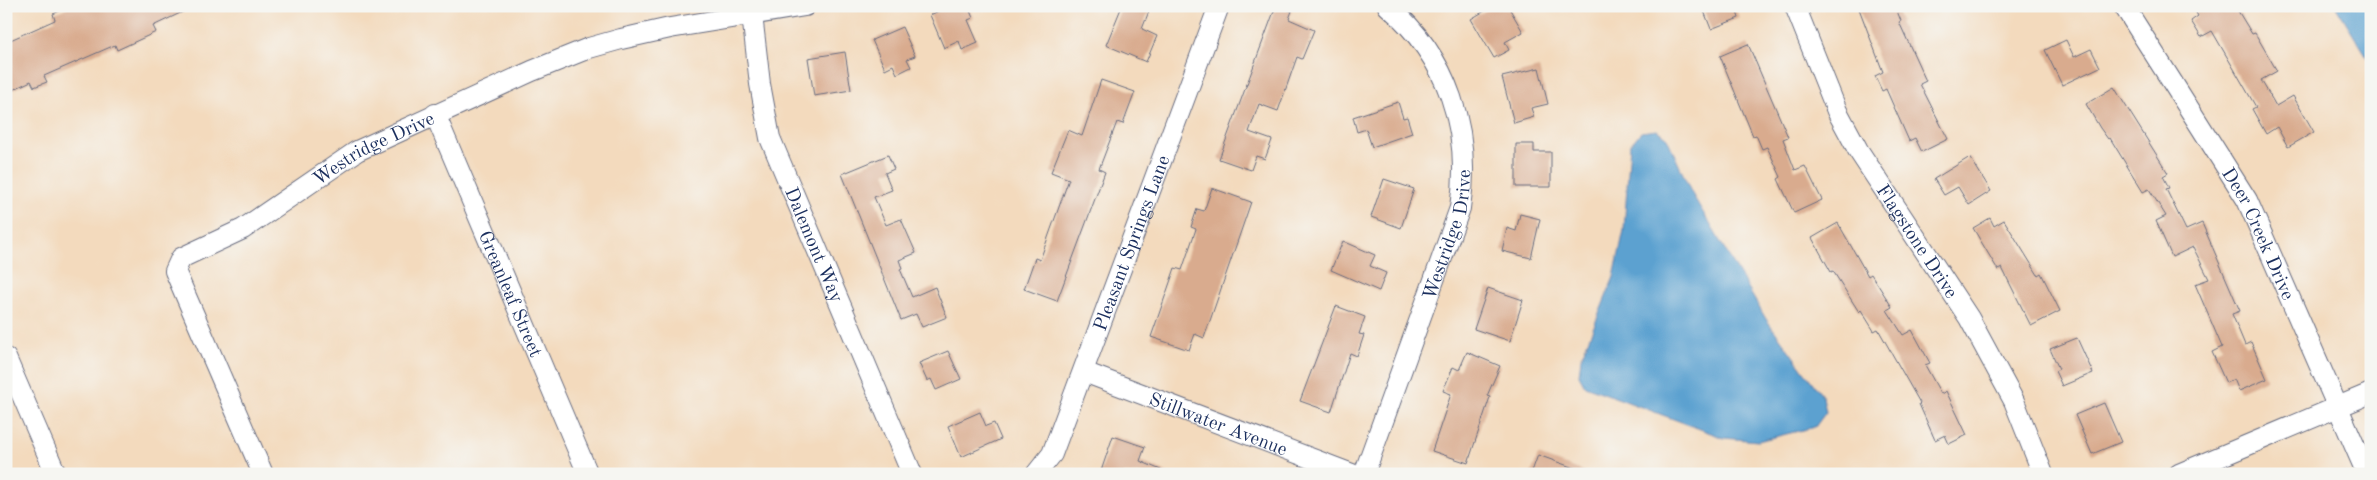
<svg xmlns="http://www.w3.org/2000/svg" width="2377" height="480" viewBox="0 0 2377 480" font-family="'Old Standard TT',serif">
	<rect width="100%" height="100%" fill="#f6f6f2"/>
	<filter id="ink" filterUnits="userSpaceOnUse"><feTurbulence type="fractalNoise" baseFrequency=".02" numOctaves="2"/><feDisplacementMap in="SourceGraphic" scale="10" xChannelSelector="R" yChannelSelector="G"/><feConvolveMatrix kernelMatrix="1 2 1 2 8 2 1 2 1" color-interpolation-filters="sRGB"/></filter>
	<filter id="wash" filterUnits="userSpaceOnUse"><feTurbulence type="fractalNoise" baseFrequency=".0096" numOctaves="4" result="noise"/><feDisplacementMap in="SourceGraphic" scale="20" xChannelSelector="R" yChannelSelector="G"/><feGaussianBlur stdDeviation="1.12" result="paint"/><feColorMatrix in="noise" values="0 0 0 0 0 0 0 0 0 0 0 0 0 0 0 0 0 1.4 0 .05"/><feComposite in="paint" operator="in"/></filter>
	<g filter="url(#wash)">
		<rect width="100%" height="100%" fill="#f3dabd"/>
		<path fill="#5ba1d0" stroke="#3b6897" d="M2336 6H2371V63Z
			M1657 130 1667 138 1691 192 1766 319 1823 397 1826 412 1815 427 1758 441 1724 438 1585 386 1579 375 1581 358 1614 277 1624 230 1630 145 1641 132Z"/>
		<g id="blocks">
			<path fill="#d9ab8e" d="M70 6H195L153 26 156 32 117 50 115 45 44 76 47 82 34 87 31 81 6 93V42L55 20 53 14Z
				M950 6H968L973 18 968 20 978 43 962 50 959 41 944 48 930 15Z
				M1122 6H1151L1142 29 1157 36 1146 62 1106 45Z
				M1276 6 1292 11 1289 19 1314 30 1302 59 1297 57 1278 111 1259 104 1249 132 1272 140 1265 159 1256 156 1251 170 1219 159Z
				M1493 6H1508L1523 32 1505 42 1509 50 1494 58 1471 19Z
				M1702 6H1735L1739 18 1711 29Z
				M1858 6H1895L1901 21 1899 22 1926 81 1920 84 1948 139 1922 152 1915 138 1909 141 1886 89 1882 91 1875 76 1883 72Z
				M2192 6H2235L2252 34 2255 33 2277 71 2261 80 2276 106 2293 96 2314 132 2288 147 2277 127 2266 134 2252 109 2256 107 2212 31 2201 37 2191 21 2198 16Z
				M902 27 915 56 907 59 911 67 897 74 893 65 885 69 872 40Z
				M2066 40 2074 57 2091 49 2100 67 2062 85 2045 50Z
				M1748 44 1788 137 1783 139 1795 170 1805 166 1822 200 1794 213 1778 179 1781 177 1767 147 1762 149 1756 135 1753 136 1720 56Z
				M845 52 851 90 814 96 808 58Z
				M1539 68 1548 104 1531 108 1534 117 1514 123 1502 77Z
				M1101 80 1135 92 1123 124 1117 122 1099 169 1105 172 1057 301 1024 289 1035 258 1040 260 1069 179 1051 172 1068 130 1082 136Z
				M2114 87 2168 173 2163 176 2169 188 2166 189 2186 230 2202 223 2240 311 2232 314 2245 345 2251 342 2267 379 2239 391 2234 379 2226 383 2212 352 2222 347 2195 284 2209 279 2193 247 2172 257 2156 221 2166 216 2149 189 2143 192 2110 138 2108 139 2100 128 2086 104Z
				M1398 102 1403 118 1407 117 1412 133 1372 147 1366 129 1357 132 1353 117Z
				M1516 144H1534V152H1551V187H1516Z
				M888 155 894 169 885 173 892 190 874 197 886 225 901 219 916 253 899 260 902 268 900 269 912 297 935 287 947 317 922 327 916 314 901 320 842 174Z
				M1970 157 1991 191 1969 205 1958 187 1944 195 1934 179Z
				M1384 179 1414 189 1401 228 1371 217Z
				M1212 188 1251 202 1204 338 1195 334 1189 350 1151 337 1175 268 1182 270 1196 229 1191 227 1197 209 1204 211Z
				M1520 214 1540 219 1531 258 1502 251 1507 228 1516 231Z
				M1990 218 1994 226 2004 220 2038 275 2041 273 2060 311 2031 326 2002 268 1998 270 1973 228Z
				M1838 223 1868 276 1871 274 1892 307 1887 310 1903 335 1912 330 1930 363 1925 365 1941 394 1946 391 1967 435 1949 444 1945 435 1935 440 1919 404 1920 403 1878 329 1874 331 1861 310 1859 312 1833 271 1831 272 1812 238Z
				M1343 241 1375 255 1370 266 1386 273 1379 291 1331 270Z
				M1488 288 1523 300 1510 341 1474 329Z
				M1336 306 1365 317 1359 334 1364 335 1357 356 1350 353 1331 412 1300 401Z
				M2077 338 2093 373 2062 386 2055 371 2059 369 2050 349Z
				M948 351 961 379 936 390 931 379 927 381 919 363Z
				M1467 352 1500 366 1487 396 1490 397 1468 463 1432 451 1451 394 1443 391 1453 367 1459 370Z
				M2104 403 2121 442 2092 454 2075 415Z
				M980 412 986 426 994 423 1001 439 961 457 948 426Z
				M1113 436 1145 447 1140 461 1170 474H1100Z
				M1538 455 1585 472V474H1531Z"/>
		</g>
	</g>
	<g filter="url(#ink)">
		<use href="#blocks" fill-opacity="0" stroke="#676b7f" stroke-width="1"/>
		<g fill="none" stroke-linecap="round" stroke-linejoin="round">
			<g stroke="#676b7f" stroke-width="22">
				<g id="street">
					<path id="s1" d="M751 6 760 84 770 138 912 474"/>
					<path id="s2" d="M1795 6 1837 111 1858 150 1969 318 2014 401 2043 474"/>
					<path id="s3" d="M2124 6 2247 200 2367 474"/>
					<path id="s4" d="M435 114 588 474"/>
					<path d="M6 358 56 474"/>
					<path id="s5" d="M1084 372 1352 474"/>
					<path id="s6" d="M263 474 175 271 181 258 243 229 357 151 532 71 589 48 621 39 670 28 805 6"/>
					<path id="s7" d="M1036 474 1052 454 1219 6"/>
					<path id="s8" d="M1364 474 1460 208C1472 131 1448 57 1388 6"/>
					<path d="M2179 474 2371 393"/>
				</g>
			</g>
			<use href="#street" stroke="#fff" stroke-width="20"/>
		</g>
	</g>
	<g text-anchor="middle" stroke-width="4" stroke-linejoin="round" paint-order="stroke">
		<g font-size="19" fill="#1b2f5e" stroke="#f6f6f2">
			<text dy="7" stroke="none"><textPath href="#s6" startOffset="458">Westridge Drive</textPath></text>
			<text dy="7" stroke="none"><textPath href="#s8" startOffset="254">Westridge Drive</textPath></text>
			<text dy="7" stroke="none"><textPath href="#s3" startOffset="265">Deer Creek Drive</textPath></text>
			<text dy="7" stroke="none"><textPath href="#s2" startOffset="266">Flagstone Drive</textPath></text>
			<text dy="7" stroke="none"><textPath href="#s7" startOffset="251">Pleasant Springs Lane</textPath></text>
			<text dy="7" stroke="none"><textPath href="#s1" startOffset="249">Dalemont Way</textPath></text>
			<text dy="7" stroke="none"><textPath href="#s4" startOffset="195">Greanleaf Street</textPath></text>
			<text dy="7" stroke="none"><textPath href="#s5" startOffset="144">Stillwater Avenue</textPath></text>
		</g>
	</g>
	<rect width="2377" height="480" fill="none" stroke="#f6f6f2" stroke-width="25"/>
</svg>
